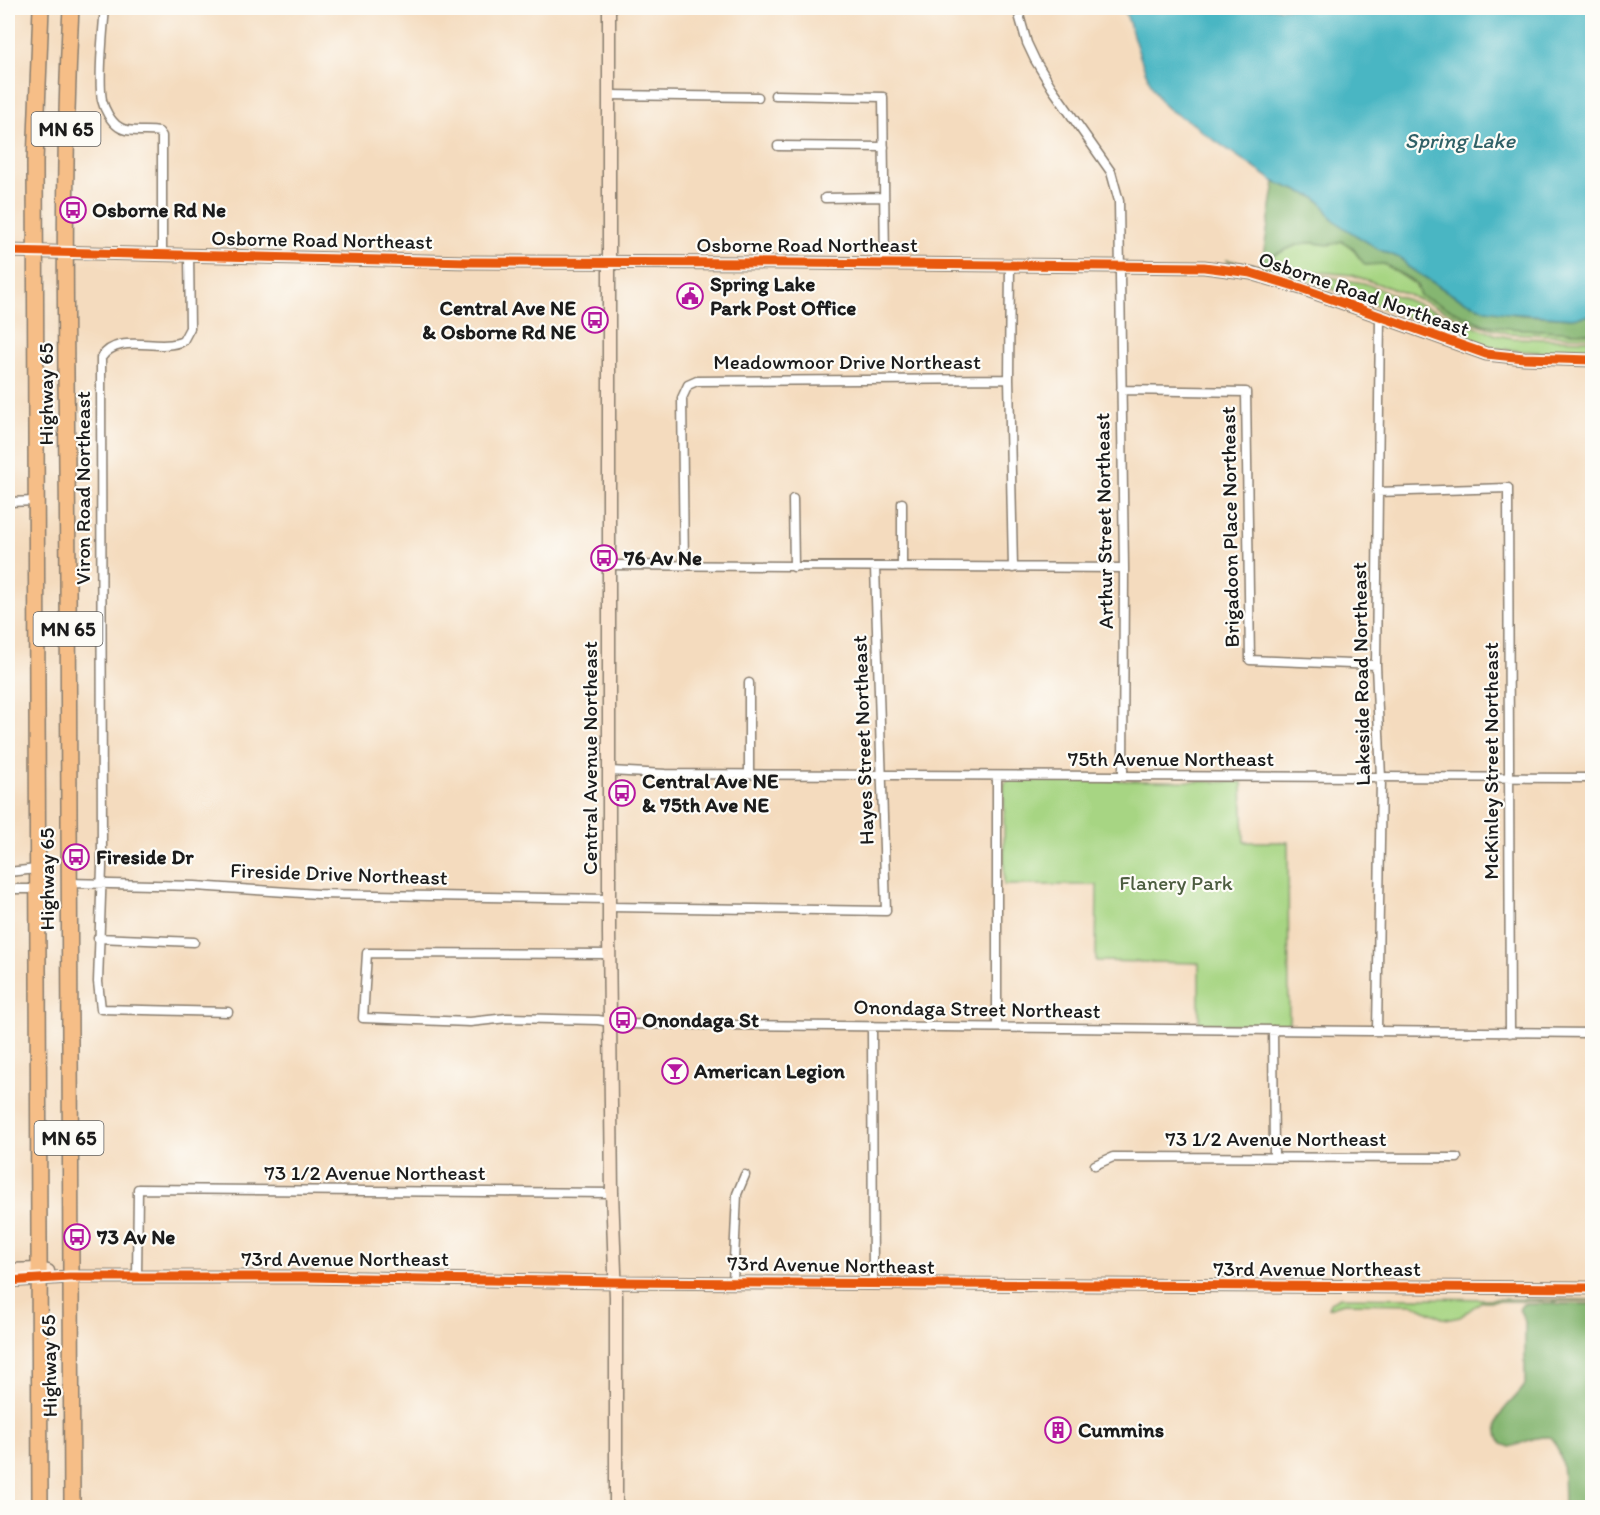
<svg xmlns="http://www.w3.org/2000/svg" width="1600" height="1515" viewBox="0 0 1600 1515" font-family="Itim,sans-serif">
	<rect width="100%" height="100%" fill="#fdfcf7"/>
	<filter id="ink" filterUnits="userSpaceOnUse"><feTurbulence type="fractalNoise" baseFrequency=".0167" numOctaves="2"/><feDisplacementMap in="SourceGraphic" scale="12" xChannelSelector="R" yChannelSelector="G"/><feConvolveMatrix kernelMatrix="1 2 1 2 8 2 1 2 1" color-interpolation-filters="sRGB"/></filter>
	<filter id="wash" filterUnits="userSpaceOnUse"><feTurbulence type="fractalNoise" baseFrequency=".008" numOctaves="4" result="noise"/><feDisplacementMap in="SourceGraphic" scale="24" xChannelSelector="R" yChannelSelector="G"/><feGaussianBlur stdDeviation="1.35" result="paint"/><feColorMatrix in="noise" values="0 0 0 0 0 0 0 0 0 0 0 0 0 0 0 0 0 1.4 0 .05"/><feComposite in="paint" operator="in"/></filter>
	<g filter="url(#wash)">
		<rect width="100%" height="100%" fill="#f4dbbe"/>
		<path fill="#a7d583" stroke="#627850" stroke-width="1.5" d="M1341 241C1354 245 1356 258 1367 265L1379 263 1384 264 1415 284 1420 296 1483 324 1506 328 1592 333V337L1507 333 1474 323 1399 291 1352 275 1306 271 1271 264 1273 255C1285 252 1294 244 1306 243 1319 241 1329 249 1341 241Z
			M1227 260 1364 283 1497 335 1513 338 1592 340V352C1559 352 1525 354 1493 347 1466 340 1440 330 1415 320 1354 297 1293 271 1228 262Z
			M1009 779 1242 782 1244 842H1288L1289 1025 1199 1024V963L1096 961 1097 885H1004V784Z
			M1340 1297 1592 1300V1301H1482L1460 1317 1450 1319 1442 1318 1413 1304 1344 1303 1328 1308 1330 1302Z"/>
		<path fill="#85b671" stroke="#506946" stroke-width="1.5" d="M1275 182 1314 197 1322 203 1332 218 1378 249 1402 259 1408 267 1456 297 1487 310 1523 315 1572 318 1592 315V333L1506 328 1483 324 1420 296 1417 285 1410 279 1384 264 1365 265 1352 247 1341 241C1329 249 1319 241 1307 243 1294 244 1285 251 1273 255L1271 264 1262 262Z
			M1523 1304H1592V1507H1564C1563 1485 1566 1454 1550 1437 1532 1436 1526 1443 1510 1447L1502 1444C1487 1413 1511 1407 1525 1385V1321L1519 1309Z"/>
		<path fill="#48b6c3" stroke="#326970" stroke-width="1.5" d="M1124 8H1592V315L1572 318 1507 313 1487 310 1456 297 1408 267 1402 259 1378 249 1344 228 1332 218 1322 203 1314 197 1275 182 1201 131C1191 118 1174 117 1163 104 1145 82 1134 35 1124 8Z"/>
	</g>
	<g filter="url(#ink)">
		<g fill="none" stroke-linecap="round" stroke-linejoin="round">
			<g stroke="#887c6d" stroke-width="11">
				<path id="street" d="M105 8C103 30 98 79 102 100 104 109 111 122 119 127 129 134 147 129 159 132L162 136V254
					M1017 8 1027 43 1035 60 1052 88 1111 172 1119 201 1124 568 1123 777
					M609 95 758 97
					M775 95 883 97 885 263
					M778 146 884 147
					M825 198 884 197
					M189 255 190 328 183 341C158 353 119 331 101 358L102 867 98 982 101 1009 228 1012
					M1010 264 1009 379 1013 568
					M1121 390 1246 392 1250 660 1376 665
					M1377 492 1508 488 1510 1033
					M793 499 794 567
					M8 502 36 501
					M902 503V567
					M609 565 1124 568
					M684 566 682 398 688 385 697 381 1009 379
					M749 683V774
					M610 771 665 774 1592 778
					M997 776V1027
					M8 872 37 869
					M68 883 195 886 318 894 609 899
					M8 889H37
					M609 907 886 911 875 567
					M98 938 194 942
					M610 954 367 953 363 1018 470 1022 507 1018 598 1020 622 1024 1592 1033
					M872 1026 873 1284
					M1273 1030 1274 1157
					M1377 1031 1381 778 1376 665 1380 317
					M1095 1165 1113 1157 1457 1158
					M137 1277 138 1189 612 1193
					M733 1282 737 1194 745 1175"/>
			</g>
			<g stroke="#887c6d" stroke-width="15">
				<path id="secondary" d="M609 8V933L612 1193 616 1297V1508
					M8 251 468 262 797 263 1204 267 1251 273 1301 288 1486 354 1524 358 1592 360
					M8 1270 39 1269 48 1271
					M8 1281 69 1277H303L616 1282 1592 1288"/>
			</g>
			<g stroke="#887c6d" stroke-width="18">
				<path id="highway" d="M71 8C61 198 67 389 68 580 69 889 68 1198 72 1508
					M40 1508 35 162 41 8"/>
			</g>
			<use href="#street" stroke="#fff" stroke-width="8"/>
			<use href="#secondary" stroke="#fbe5cf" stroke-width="12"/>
			<use href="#highway" stroke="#f6be87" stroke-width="15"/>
			<g stroke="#fdfcf7" stroke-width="13">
				<path id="cycleway" d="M8 251 468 262 797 263 1204 267 1251 273 1301 288 1486 354 1524 358 1592 360
					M8 1281 69 1277H303L616 1282 1592 1288"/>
			</g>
			<use href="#cycleway" stroke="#e8590c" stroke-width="9"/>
		</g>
	</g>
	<defs>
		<g id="bus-ring" transform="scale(1.35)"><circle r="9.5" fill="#fdfcf7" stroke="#b5179e" stroke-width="1.5"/><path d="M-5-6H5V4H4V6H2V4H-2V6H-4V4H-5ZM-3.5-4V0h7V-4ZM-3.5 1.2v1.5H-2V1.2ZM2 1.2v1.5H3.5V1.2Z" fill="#b5179e"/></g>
		<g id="civic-ring" transform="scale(1.35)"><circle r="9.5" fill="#fdfcf7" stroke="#b5179e" stroke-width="1.5"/><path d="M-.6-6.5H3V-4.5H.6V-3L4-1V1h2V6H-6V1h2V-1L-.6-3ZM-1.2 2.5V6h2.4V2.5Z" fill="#b5179e"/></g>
		<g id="bar-ring" transform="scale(1.35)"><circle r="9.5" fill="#fdfcf7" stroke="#b5179e" stroke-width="1.5"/><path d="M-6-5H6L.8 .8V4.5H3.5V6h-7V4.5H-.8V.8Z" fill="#b5179e"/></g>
		<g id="building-ring" transform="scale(1.35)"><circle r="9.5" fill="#fdfcf7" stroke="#b5179e" stroke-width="1.5"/><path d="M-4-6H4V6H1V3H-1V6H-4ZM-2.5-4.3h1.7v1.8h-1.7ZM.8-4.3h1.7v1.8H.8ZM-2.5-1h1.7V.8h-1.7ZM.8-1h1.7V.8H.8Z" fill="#b5179e"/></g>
	</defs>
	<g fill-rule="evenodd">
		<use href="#bus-ring" x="73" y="210"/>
		<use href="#civic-ring" x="690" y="296"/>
		<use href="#bus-ring" x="595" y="320"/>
		<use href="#bus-ring" x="604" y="558"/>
		<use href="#bus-ring" x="622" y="793"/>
		<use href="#bus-ring" x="76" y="857"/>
		<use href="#bus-ring" x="623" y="1020"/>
		<use href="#bar-ring" x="675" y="1071"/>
		<use href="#bus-ring" x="77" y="1237"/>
		<use href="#building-ring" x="1058" y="1430"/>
	</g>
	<g text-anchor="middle" stroke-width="4.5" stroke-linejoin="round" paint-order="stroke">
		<g fill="#fdfcf7" stroke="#605f5e" stroke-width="1.5">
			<rect x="31.5" y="112" width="69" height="34" rx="4.5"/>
			<rect x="33.5" y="612" width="69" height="34" rx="4.5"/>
			<rect x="34.5" y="1121" width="69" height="34" rx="4.5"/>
		</g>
		<g font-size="20" font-weight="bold" fill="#1c1c1c">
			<text x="66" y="136">MN 65</text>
			<text x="68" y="636">MN 65</text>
			<text x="69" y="1145">MN 65</text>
		</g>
		<g font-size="21" font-weight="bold" fill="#1c1c1c" stroke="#fdfcf7" text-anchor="start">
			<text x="92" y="217">Osborne Rd Ne</text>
			<text x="710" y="291">Spring Lake<tspan x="710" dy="24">Park Post Office</tspan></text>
			<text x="576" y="315" text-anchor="end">Central Ave NE<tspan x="576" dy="24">&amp; Osborne Rd NE</tspan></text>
			<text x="624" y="565">76 Av Ne</text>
			<text x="642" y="788">Central Ave NE<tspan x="642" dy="24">&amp; 75th Ave NE</tspan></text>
			<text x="96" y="864">Fireside Dr</text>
			<text x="642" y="1027">Onondaga St</text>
			<text x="694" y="1078">American Legion</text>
			<text x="97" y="1244">73 Av Ne</text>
			<text x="1078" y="1437">Cummins</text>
		</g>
		<g font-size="21" fill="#1c1c1c" stroke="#fdfcf7">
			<text transform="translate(322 240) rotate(1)" y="7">Osborne Road Northeast</text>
			<text x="807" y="252">Osborne Road Northeast</text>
			<text transform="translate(1364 294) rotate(19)" y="7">Osborne Road Northeast</text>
			<text x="847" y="369">Meadowmoor Drive Northeast</text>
			<text transform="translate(46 394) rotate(-90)" y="7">Highway 65</text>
			<text transform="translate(83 488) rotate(-90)" y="7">Viron Road Northeast</text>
			<text transform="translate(1104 521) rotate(-91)" y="7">Arthur Street Northeast</text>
			<text transform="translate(1230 527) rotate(-91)" y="7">Brigadoon Place Northeast</text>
			<text transform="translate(1361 674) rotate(-91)" y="7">Lakeside Road Northeast</text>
			<text transform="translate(863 740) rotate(-92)" y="7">Hayes Street Northeast</text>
			<text transform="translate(590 758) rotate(-90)" y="7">Central Avenue Northeast</text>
			<text x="1171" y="766">75th Avenue Northeast</text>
			<text transform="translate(1491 761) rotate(-90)" y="7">McKinley Street Northeast</text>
			<text transform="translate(339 874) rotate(2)" y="7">Fireside Drive Northeast</text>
			<text transform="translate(47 879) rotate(-90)" y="7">Highway 65</text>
			<text transform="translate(977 1009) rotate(1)" y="7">Onondaga Street Northeast</text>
			<text x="1276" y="1146">73 1/2 Avenue Northeast</text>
			<text x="375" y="1180">73 1/2 Avenue Northeast</text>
			<text x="345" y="1266">73rd Avenue Northeast</text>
			<text transform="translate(831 1265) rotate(1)" y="7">73rd Avenue Northeast</text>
			<text x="1317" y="1276">73rd Avenue Northeast</text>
			<text transform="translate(49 1366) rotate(-91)" y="7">Highway 65</text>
		</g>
		<g font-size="21" fill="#4d5d40" stroke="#fdfcf7">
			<text x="1176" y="890">Flanery Park</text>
		</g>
		<g font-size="22" font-style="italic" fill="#306167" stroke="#fdfcf7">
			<text x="1460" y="148">Spring Lake</text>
		</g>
	</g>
	<rect width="1600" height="1515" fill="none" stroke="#fdfcf7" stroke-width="30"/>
</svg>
